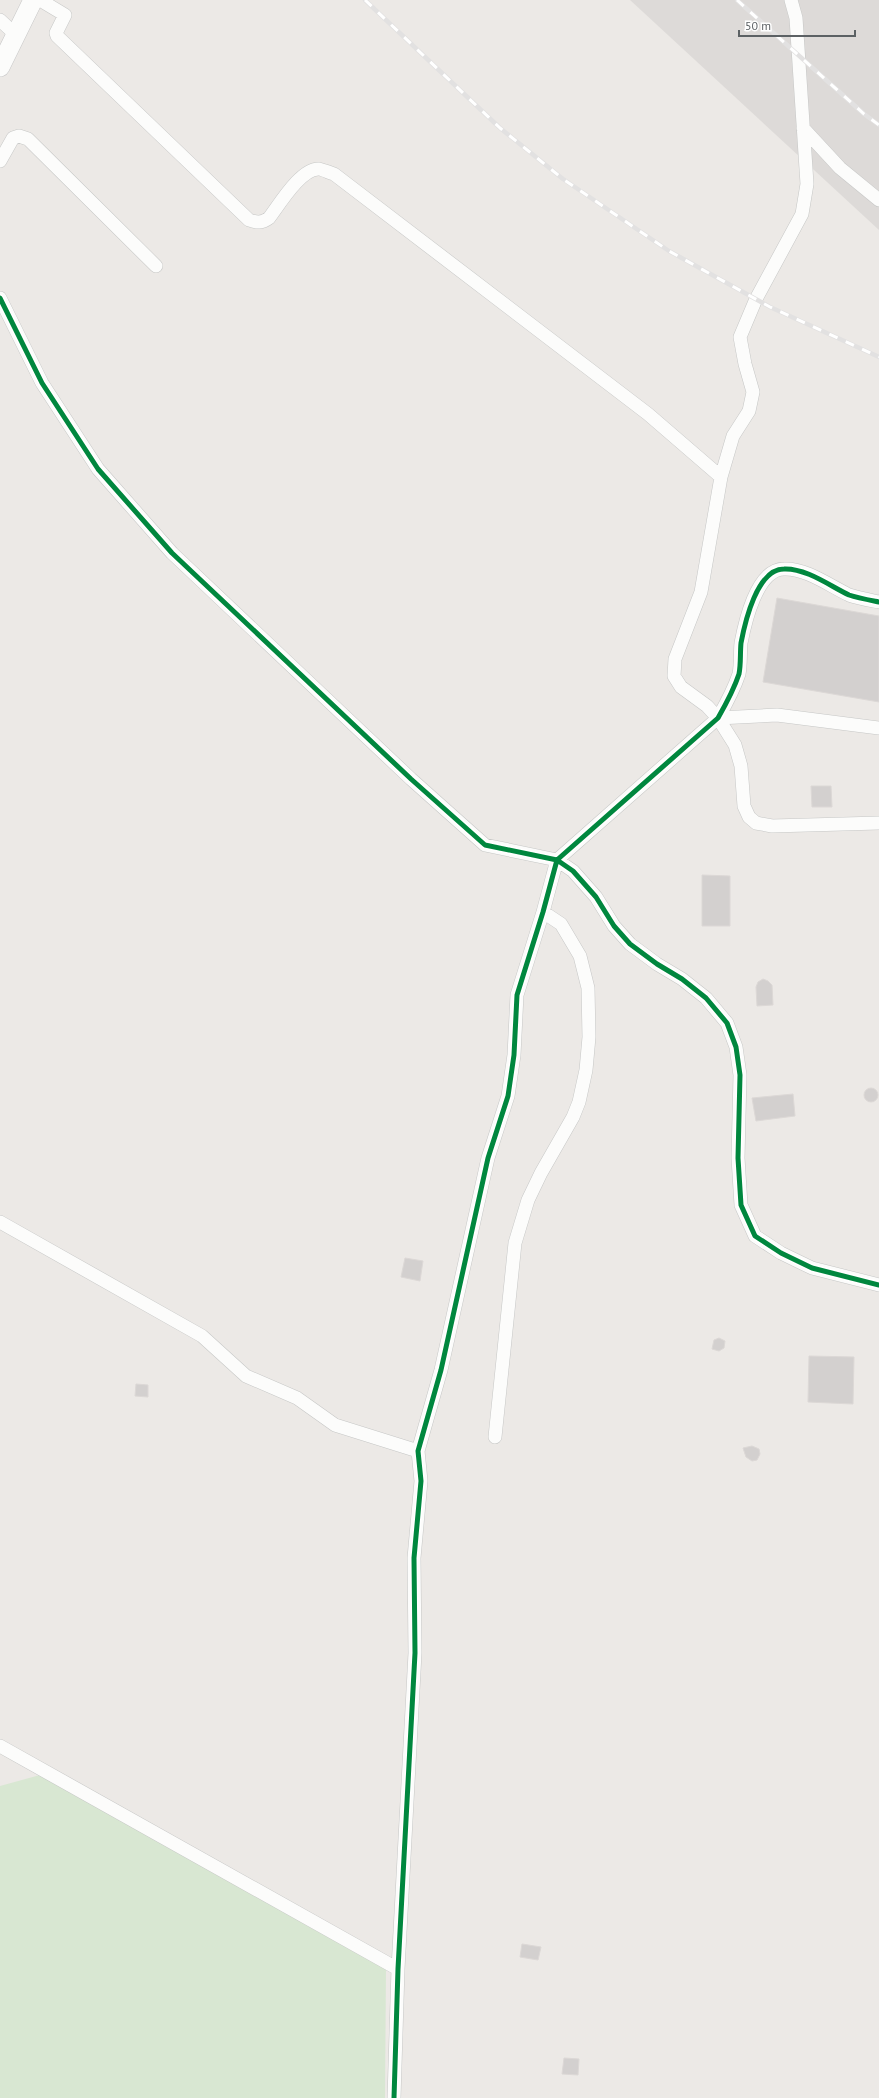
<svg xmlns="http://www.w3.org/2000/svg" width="879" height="2098" viewBox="0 0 879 2098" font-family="'PT Sans',sans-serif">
	<rect width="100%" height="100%" fill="#ece9e6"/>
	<path fill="#dddad8" d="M630 0H879V230Z"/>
	<path fill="#d8e7d2" d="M40 1775 386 1969 385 2098H0V1786Z"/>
	<path fill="#d3d0cf" stroke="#dcd8d6" d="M777 598 879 616V702L763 682Z
		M811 786H831L832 807H812Z
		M702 875 730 876V926H702Z
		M763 979 768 981 772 985 773 1005 757 1006 756 987 758 982Z
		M864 1095a7 7 0 1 1 14 0a7 7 0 1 1-14 0Z
		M793 1094 795 1116 756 1121 752 1098Z
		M405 1258 423 1261 420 1281 401 1277Z
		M719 1338 725 1341 724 1348 719 1351 712 1349 714 1340Z
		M809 1356 854 1357 853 1404 808 1402Z
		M136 1384 148 1385V1397L135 1396Z
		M752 1446 759 1449 760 1454 757 1460 752 1461 746 1457 743 1448Z
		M522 1944 541 1947 538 1960 520 1957Z
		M564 2058 579 2059 578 2075 562 2074Z"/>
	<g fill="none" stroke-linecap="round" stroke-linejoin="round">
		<g stroke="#c6c7c6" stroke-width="14">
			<path id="minor" d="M40 0 65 15 56 33 57 36 249 220C257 223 262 223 269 218 279 205 301 168 319 169 324 170 330 173 334 174L648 414 721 477
				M791 0 796 18 807 184 802 214 756 299 740 337 745 364 753 392 749 411 733 436 721 477 701 592 675 659 674 676 681 687 707 706 718 718 735 745 741 766 744 806 749 817 756 823 772 826 879 823
				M0 20 16 35
				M803 128 840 168 879 200
				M0 161 13 138 19 136 28 139 156 266
				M0 298 42 383 98 469 172 553 411 779 485 845 557 860 573 871 596 897 614 926 630 944 657 964 682 979 706 998 727 1023 736 1047 740 1075 738 1158 741 1205 755 1236 781 1253 812 1268 879 1285
				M718 718 777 715 879 728
				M0 1222 202 1336 246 1376 297 1398 335 1425 418 1451
				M495 1437 515 1243 528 1200 541 1173 573 1117 579 1102 586 1070 589 1037 588 988 580 956 561 924 543 912
				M0 1746 398 1969
				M394 2098 398 1969 415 1653 414 1558 421 1481 418 1451 441 1370 488 1158 508 1096 514 1055 517 995 543 912 557 860 718 718C726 704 734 689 739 674 741 664 740 653 741 643 745 622 757 569 784 569 806 568 830 586 849 595 858 598 869 600 879 602"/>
		</g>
		<g stroke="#c7c7c7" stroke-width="20">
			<path id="secondary" d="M0 67 33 0"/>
		</g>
		<use href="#minor" stroke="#fcfcfb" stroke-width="13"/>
		<use href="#secondary" stroke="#fcfcfb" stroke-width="19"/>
		<g stroke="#e2e1e1" stroke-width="4.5">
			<path id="rail" d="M365 0 500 128 563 179 669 251 770 307 879 357
				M737 0 864 114 879 125"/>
		</g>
		<use href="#rail" stroke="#fff" stroke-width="3" stroke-dasharray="9" stroke-linecap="butt"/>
		<g stroke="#fff" stroke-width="8">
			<path id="cycleway" d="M0 298 42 383 98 469 172 553 411 779 485 845 557 860 573 871 596 897 614 926 630 944 657 964 682 979 706 998 727 1023 736 1047 740 1075 738 1158 741 1205 755 1236 781 1253 812 1268 879 1285
				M394 2098 398 1969 415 1653 414 1558 421 1481 418 1451 441 1370 488 1158 508 1096 514 1055 517 995 543 912 557 860 718 718C726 704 734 689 739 674 741 664 740 653 741 643 745 622 757 569 784 569 806 568 830 586 849 595 858 598 869 600 879 602"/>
		</g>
		<use href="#cycleway" stroke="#00873e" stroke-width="5"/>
	</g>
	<path d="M739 30v6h116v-6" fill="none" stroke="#5c6164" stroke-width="2"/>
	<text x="745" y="30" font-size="12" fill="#5c6164" stroke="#ffffff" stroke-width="3" paint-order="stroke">50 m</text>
</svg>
